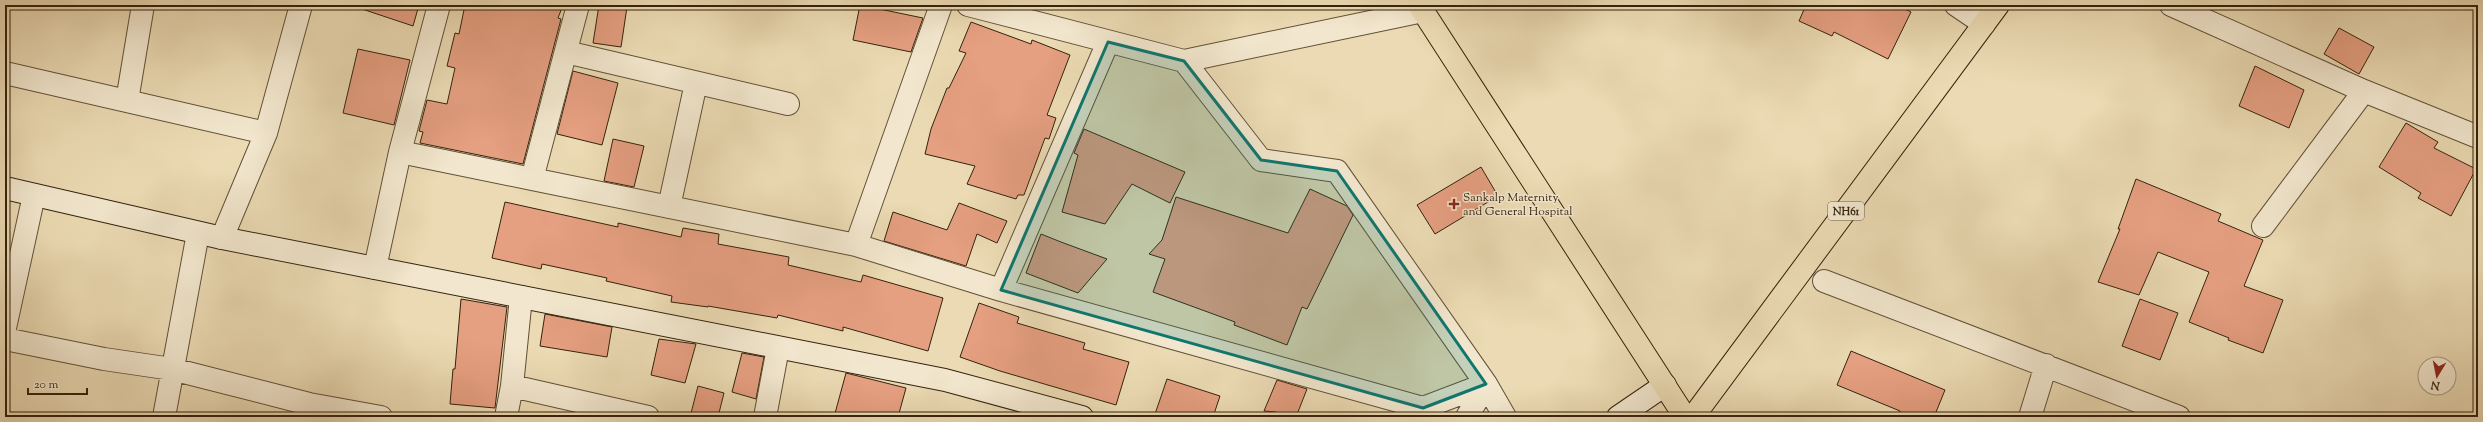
<svg xmlns="http://www.w3.org/2000/svg" width="2483" height="422" viewBox="0 0 2483 422" font-family="'Sorts Mill Goudy',serif">
	<rect width="100%" height="100%" fill="#ebdab3"/>
	<filter id="stains"><feTurbulence type="fractalNoise" baseFrequency=".005" numOctaves="4"/><feColorMatrix values="0 0 0 0 .2 0 0 0 0 .09 0 0 0 0 .02 0 0 0 .5 -.17"/></filter>
	<radialGradient id="worn" r=".72"><stop offset=".6" stop-color="#630" stop-opacity="0"/><stop offset="1" stop-color="#630" stop-opacity=".3"/></radialGradient>
	<path fill="#e59f81" stroke="#34230d" d="M360 5H419L413 26 359 8Z
		M465 5H563L558 18 561 19 523 164 420 143 423 132 419 131 427 100 447 104 455 68 447 66 455 33 459 34Z
		M599 5 627 7 621 47 593 43Z
		M860 5 923 18 911 52 853 40Z
		M1806 5H1897L1911 12 1888 59 1834 32 1832 36 1799 21Z
		M971 22 1031 44 1032 40 1070 55 1047 115 1056 118 1049 139 1045 138 1024 195H1018L1016 199 967 184 975 166 925 154 931 129 947 88H949L966 53 959 51Z
		M2339 28 2374 47 2359 74 2324 54Z
		M358 49 410 60 394 125 343 113Z
		M2255 66 2304 90 2289 128 2239 106Z
		M573 71 618 83 602 145 557 134Z
		M2406 123 2438 142 2434 148 2476 169 2451 216 2418 198 2421 193 2379 167Z
		M1084 129 1185 172 1170 203 1132 184 1105 224 1062 212 1078 155 1074 153Z
		M613 139 644 146 634 187 604 181Z
		M1481 167 1498 196 1435 234 1417 205Z
		M2136 179 2221 214 2218 221 2263 240 2244 286 2283 300 2263 353 2228 340 2229 338 2189 322 2209 272 2158 252 2139 295 2098 282 2120 229H2118Z
		M1310 189 1347 206 1353 215 1307 309 1302 307 1287 345 1234 325 1235 322 1153 292 1165 259 1149 254 1162 240 1176 197 1288 233Z
		M505 202 618 227V223L681 237 683 228 719 234 718 244 789 257 788 265 861 282 863 275 943 298 928 351 843 327V331L778 315 777 318 708 306V307L671 302 672 296 606 281 607 278 542 264 541 269 492 258Z
		M959 203 1007 221 997 243 977 234 966 266 884 241 893 212 947 230Z
		M1041 234 1061 242 1107 259 1078 293 1026 273Z
		M461 299 507 307 495 408 450 404 453 369H455Z
		M2140 299 2178 313 2160 360 2122 346Z
		M979 303 1019 317 1017 323 1085 343 1083 349 1129 362 1116 405 1000 371 960 357Z
		M545 314 612 327 607 357 540 346Z
		M659 339 696 344 685 383 651 375Z
		M1851 351 1945 390 1934 417H1898L1900 411 1837 385Z
		M742 353 764 357 756 399 732 392Z
		M846 373 906 388 898 417H834Z
		M1167 379 1220 396 1213 417H1154Z
		M1277 380 1307 389 1296 417H1275L1276 412 1264 411Z
		M698 386 724 393 718 417H690Z"/>
	<g fill="none" stroke-linecap="round" stroke-linejoin="round">
		<g stroke="#625136" stroke-width="24">
			<path id="street" d="M578 5 532 179 856 245 941 5
				M968 5 1184 61 1423 11
				M1956 5 1984 24
				M2171 5 2364 91 2478 137
				M566 52 788 104
				M1184 61 1261 160 1337 171 1486 384 1505 417
				M5 73 266 133
				M127 101 143 5
				M400 152 532 179
				M669 207 696 83
				M2263 226 2364 91
				M222 238 266 133 301 5
				M856 245 1001 290 1423 408 1486 384
				M375 268 400 152 439 5
				M1824 281 2179 417
				M1001 290 1108 42
				M5 328 34 195
				M5 339 104 359 172 369 309 404 381 417
				M512 386 648 417
				M164 417 198 233
				M506 417 512 386 521 297
				M765 417 778 348
				M1467 417 1486 384
				M2030 417 2046 365"/>
		</g>
		<g stroke="#34230d" stroke-width="24">
			<path id="secondary" d="M5 188 222 238 945 380 1082 417
				M1618 417 1665 385"/>
		</g>
		<g stroke="#34230d" stroke-width="24">
			<path id="primary" d="M1419 5 1685 417"/>
		</g>
		<g stroke="#34230d" stroke-width="24">
			<path id="highway" d="M1693 417 1998 5"/>
		</g>
		<use href="#street" stroke="#f2e7ce" stroke-width="22"/>
		<use href="#secondary" stroke="#f2e7ce" stroke-width="22"/>
		<use href="#primary" stroke="#ebdab3" stroke-width="22"/>
		<use href="#highway" stroke="#ebdab3" stroke-width="22"/>
	</g>
	<path fill="#0f766e" fill-opacity="0.2" stroke="#0f766e" stroke-width="3" stroke-linejoin="round" d="M1108 42 1184 61 1261 160 1337 171 1486 384 1423 408 1001 290Z"/>
	<path fill="#8f2418" stroke="#f2e7ce" stroke-width="1.5" d="M1452 198h4v4h4v4h-4v4h-4v-4h-4v-4h4z"/>
	<g text-anchor="middle" stroke-width="3" stroke-linejoin="round" paint-order="stroke">
		<rect fill="#f2e7ce" stroke="#6d5e47" stroke-width="1" x="1828" y="202" width="36" height="18" rx="3"/>
		<g font-size="11" font-weight="bold" fill="#34230d">
			<text x="1846" y="215">NH61</text>
		</g>
		<g font-size="12" fill="#34230d" stroke="#f2e7ce" text-anchor="start">
			<text x="1463" y="201">Sankalp Maternity<tspan x="1463" dy="14">and General Hospital</tspan></text>
		</g>
	</g>
	<rect width="2483" height="422" fill="none" stroke="#ebdab3" stroke-width="20"/>
	<rect x="6" y="6" width="2471" height="410" fill="none" stroke="#34230d" stroke-width="2"/>
	<rect x="10" y="10" width="2463" height="402" fill="none" stroke="#34230d"/>
	<g transform="translate(2437 376) rotate(190)"><circle r="19" fill="#f2e7ce" stroke="#a69981"/>
	<path d="M0-3L7 15L0 10L-7 15Z" fill="#8f2418"/>
	<text y="-6" font-size="11" font-weight="bold" text-anchor="middle" fill="#34230d">N</text>
	</g>
	<path d="M28 388v6h59v-6" fill="none" stroke="#34230d" stroke-width="2"/>
	<text x="34" y="388" font-size="12" fill="#34230d" stroke="#f2e7ce" stroke-width="3" paint-order="stroke">20 m</text>
	<rect width="100%" height="100%" filter="url(#stains)"/>
	<rect width="100%" height="100%" fill="url(#worn)"/>
</svg>
